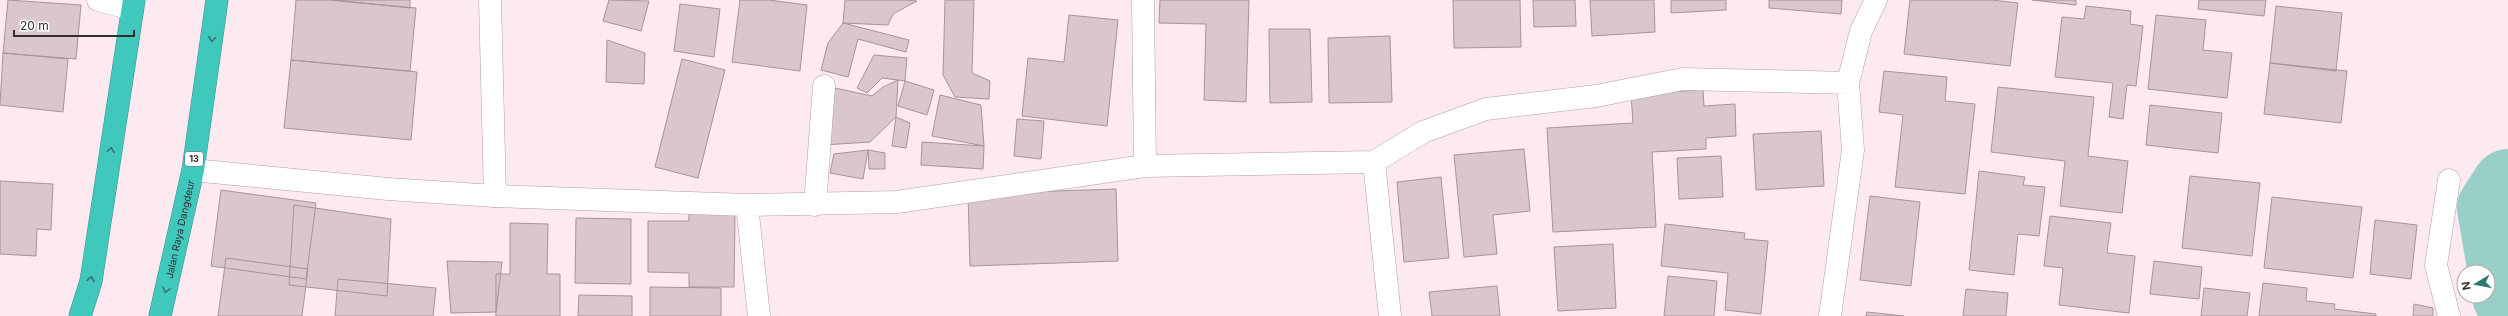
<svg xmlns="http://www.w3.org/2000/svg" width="2508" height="316" viewBox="0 0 2508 316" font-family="Inter,sans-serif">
	<rect width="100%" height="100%" fill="#fde9f0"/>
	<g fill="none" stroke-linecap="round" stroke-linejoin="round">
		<path stroke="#99cfc9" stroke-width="72" d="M2508 185 2493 208 2508 296"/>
	</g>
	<path fill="#dac7cd" stroke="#a6949a" d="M8 0 81 5 76 59 3 53Z
		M296 0H328L416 8 410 71 291 60Z
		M335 0H410V8Z
		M609 0 649 1 641 31 603 21Z
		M740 0H769L807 5 800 71 732 62Z
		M845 0H905L917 1 893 14 888 25 843 23Z
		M945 0H974L972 73 990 81 989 99 955 97 943 75Z
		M1160 0H1249L1246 102 1204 100 1206 24 1159 23Z
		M1453 0H1520L1521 47 1454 48Z
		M1533 0H1575L1576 26 1534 27Z
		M1590 0H1654L1655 32 1592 36Z
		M1671 0H1726V10L1671 13Z
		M1769 0H1842L1841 14 1769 8Z
		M1910 0H1992L2018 3 2010 66 1904 54Z
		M2032 0H2076V5Z
		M2199 0H2266L2264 16 2198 9Z
		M680 4 720 9 714 57 674 51Z
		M2086 6 2131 11 2130 24 2143 26 2136 86 2127 85 2123 119 2109 117 2113 83 2055 77 2062 17 2084 19Z
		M2276 6 2342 13 2336 71 2270 63Z
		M1069 15 1118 20 1107 126 1022 116 1028 58 1064 62Z
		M2156 15 2206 20 2203 50 2232 53 2227 98 2148 89Z
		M843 23 909 40 906 52 858 39 848 77 821 70 828 43Z
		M1269 29H1310L1312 102 1270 103Z
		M1390 36 1392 102 1329 103 1328 38Z
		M607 40 645 53 644 84 606 82Z
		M3 53 68 59 63 112 0 105Z
		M874 55 907 58 905 81 882 78 867 93 857 88Z
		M682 59 725 70 698 178 655 167Z
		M291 60 417 72 411 140 284 128Z
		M2270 63 2347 71 2341 123 2264 114Z
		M1884 71 1947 77 1945 101 1975 104 1965 194 1895 187 1903 115 1879 112Z
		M898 80 896 117 870 142 823 145 835 88 872 96 883 87Z
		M905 81 934 90 927 115 898 106Z
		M1998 87 2094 97 2088 156 2128 161 2122 213 2060 206 2065 161 1991 152Z
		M1703 90 1704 106 1735 104 1736 136 1706 138V149L1652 152 1656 227 1553 232 1547 128 1633 123 1631 94Z
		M940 95 981 105 984 146 932 136Z
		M2150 105 2222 113 2218 153 2146 145Z
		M896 117 910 123 906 148 892 146Z
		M1017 119 1044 121 1041 159 1014 156Z
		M1821 131 1824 186 1756 190 1753 134Z
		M922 142 984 146 983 169 921 165Z
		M1524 149 1530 211 1493 215 1497 254 1464 257 1454 155Z
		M868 150 885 153V169H869Z
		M868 150 863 179 830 173 834 154Z
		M1721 156 1723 197 1679 199 1677 158Z
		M1979 171 2025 177 2023 185 2045 187 2039 236 2018 234 2014 275 1969 270Z
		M2190 176 2260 183 2252 256 2182 248Z
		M1441 177 1449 258 1404 262 1397 182Z
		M0 181 53 184 51 230 37 229 36 256 0 254Z
		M1116 189 1118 261 970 266 968 194Z
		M221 190 316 203 306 279 211 266Z
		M1870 196 1920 202 1911 286 1860 280Z
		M2272 197 2362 207 2353 278 2264 268Z
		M294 205 391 219 387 296 289 285Z
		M689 213H735L734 287H689V273L648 272V221H689Z
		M2050 216 2111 223 2107 253 2135 256 2129 313 2059 305 2063 268 2044 266Z
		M576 218 631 219V284L575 283Z
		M2375 220 2417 225 2411 279 2370 274Z
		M510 223 548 224 547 274H560V316H496V274H510Z
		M1665 224 1745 233 1744 239 1768 241 1761 314 1725 310 1728 273 1661 266Z
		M1613 244 1616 308 1558 311 1554 247Z
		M226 258 308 269 302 316H218Z
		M447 261 502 262 496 312 451 313Z
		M2154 261 2202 267 2199 299 2150 294Z
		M1668 276 1717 281 1714 316H1664Z
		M338 279 436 288 433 316H335Z
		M2263 283 2307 288 2306 301 2335 304 2334 309 2376 314V316H2259Z
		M1497 286 1500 316H1432L1429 292Z
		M650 287 721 288V316H650Z
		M2204 288 2250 293 2247 316H2201Z
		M1966 289 2008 293 2006 316H1963Z
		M579 295 632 296V316H578Z
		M2414 304 2433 308V316H2413Z
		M1867 312 1904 316H1866Z"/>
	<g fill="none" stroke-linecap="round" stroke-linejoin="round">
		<g stroke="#b29fa5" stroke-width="23">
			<path id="lane" d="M490 0 495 196
				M815 205 824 86"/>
		</g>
		<g stroke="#b29fa5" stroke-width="23">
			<path id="street" d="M98 0 132 9
				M1143 0 1145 166
				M1374 162 1390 316
				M193 170 388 189 495 196 747 205 897 202 1145 166 1374 162 1423 132 1486 109 1596 96 1683 79 1848 83
				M747 205 759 316
				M1830 316 1853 150 1848 83 1861 31 1876 0
				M2449 316 2436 265 2449 180"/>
		</g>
		<g stroke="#3d928c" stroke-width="23">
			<g id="highway">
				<path d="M80 316 91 281 134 0"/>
				<path id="s1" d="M160 316 193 170 217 0"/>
			</g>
		</g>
		<use href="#lane" stroke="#fff" stroke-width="22"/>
		<use href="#street" stroke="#fff" stroke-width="22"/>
		<use href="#highway" stroke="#41c8bd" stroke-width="22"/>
	</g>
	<defs><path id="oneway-chevron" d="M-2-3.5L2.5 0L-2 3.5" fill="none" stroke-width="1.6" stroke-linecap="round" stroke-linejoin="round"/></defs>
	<g stroke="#3a736f">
		<use href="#oneway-chevron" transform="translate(212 39) rotate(98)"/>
		<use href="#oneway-chevron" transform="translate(111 150) rotate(-81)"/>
		<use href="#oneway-chevron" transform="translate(91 279) rotate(-79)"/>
		<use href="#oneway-chevron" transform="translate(166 290) rotate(103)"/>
	</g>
	<g text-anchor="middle" stroke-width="3" stroke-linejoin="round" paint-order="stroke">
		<rect fill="#fdfdfd" stroke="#716c6e" stroke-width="1" x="185" y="152" width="18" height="14" rx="3"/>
		<g font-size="9" font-weight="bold" fill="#352e30">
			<text x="194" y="162">13</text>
		</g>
		<g font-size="10" fill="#352e30" stroke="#fdfdfd">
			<text dy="4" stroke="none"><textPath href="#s1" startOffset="89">Jalan Raya Dangdeur</textPath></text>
		</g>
	</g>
	<g transform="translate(2476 284) rotate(260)"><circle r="19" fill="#fdfdfd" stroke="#adaaab"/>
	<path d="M0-3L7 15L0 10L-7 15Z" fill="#2f7771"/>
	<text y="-6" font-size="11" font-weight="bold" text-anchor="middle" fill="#352e30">N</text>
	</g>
	<path d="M14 30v6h120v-6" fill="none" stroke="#352e30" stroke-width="2"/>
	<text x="20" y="30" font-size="12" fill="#352e30" stroke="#fdfdfd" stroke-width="3" paint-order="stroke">20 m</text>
</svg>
